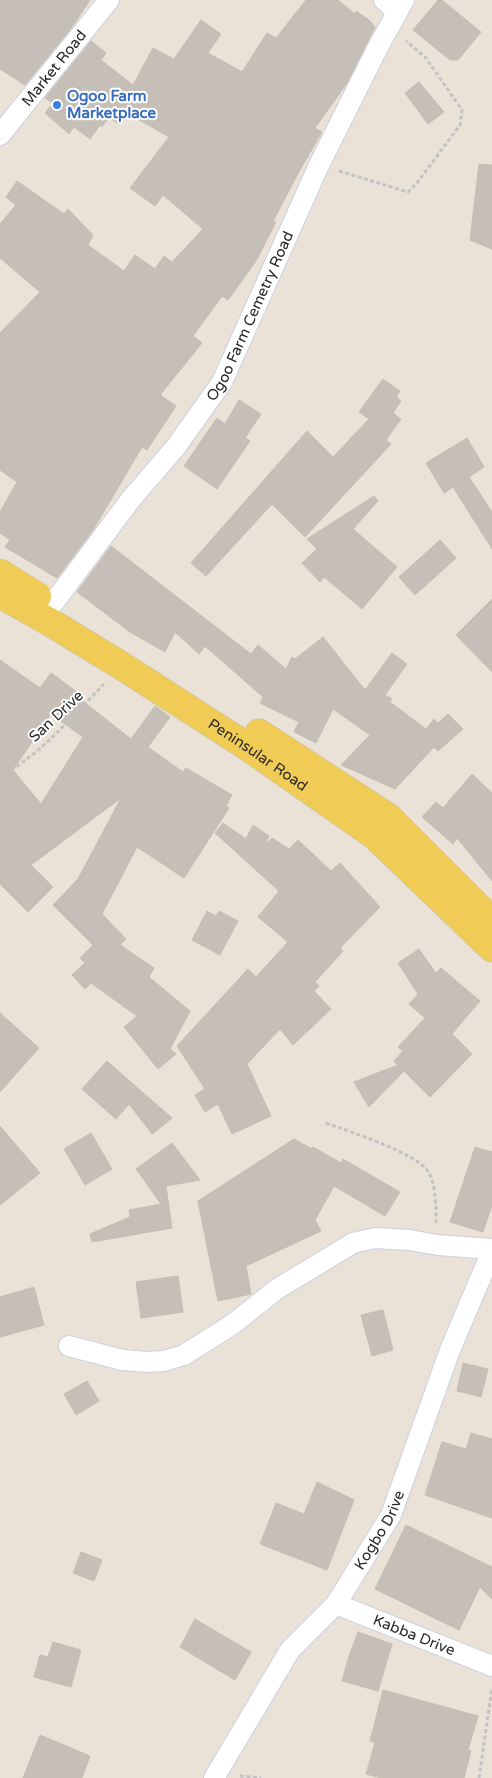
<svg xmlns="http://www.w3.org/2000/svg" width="492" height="1778" viewBox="0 0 492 1778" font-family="'Varela Round',sans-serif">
	<rect width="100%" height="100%" fill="#eae2d7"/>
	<path fill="#c5bfb7" stroke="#c4beb2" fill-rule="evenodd" d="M0 0H90L72 27 25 85 0 69Z
		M306 0H338L355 14 356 11 369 20 375 27 347 83 315 128 322 132 301 168 273 221 276 222 256 261 228 300 222 296 193 336 202 343 160 395 176 406 147 450 142 447 93 530 57 578 5 547 10 540 0 533V512L17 482 0 470V333L40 292 0 258V224L16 205 6 197 17 181 64 214 68 209 93 235 88 245 124 271 135 255 155 269 164 256 172 262 203 229 163 195 155 206 130 188 169 137 127 113 118 124 109 117 102 127 100 125 90 139 74 127 69 134 45 113 53 103 45 98 91 41 106 53 101 60 133 85 153 48 174 59 201 20 221 34 208 53 242 72 267 33 276 38Z
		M438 0H442L481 32 458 60H450L413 30Z
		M419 82 444 112 428 124 405 93Z
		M479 164 492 165V249L470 240Z
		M383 379 400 391 396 397 401 401 393 413 401 419 386 440 391 444 305 537 272 504 206 576 191 563 307 431 333 457 369 419 359 412Z
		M239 400 261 414 245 438 250 441 217 489 184 466 217 418 225 424Z
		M467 438 484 467 469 477 492 512V549L453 487 444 493 426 463Z
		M374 496 378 501 353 529 397 567 362 609 324 577 320 582 302 563 317 549 307 539Z
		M440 540 456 558 415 595 399 577Z
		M111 546 251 654 258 645 286 669 292 657 295 659 323 637 365 690 392 653 407 664 385 695 392 699 390 702 426 729 434 719 438 723 448 714 463 729 438 751 434 747 395 789 341 765 370 735 333 709 316 743 294 732 299 722 260 703 263 697 205 646 199 654 175 632 165 652 130 632 77 592Z
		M492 599V672L456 635Z
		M0 660 40 688 51 673 81 695 79 698 131 739 155 706 170 717 148 747 183 772 186 768 232 795 226 806 229 808 184 878 137 847 102 914 126 939 120 945 154 968 149 977 190 1011 170 1049 176 1054 158 1069 124 1027 137 1016 91 983 85 989 72 975 85 963 80 958 93 945 53 905 78 879 121 798 31 865 53 887 28 912 0 884ZM51 714 83 737 41 804 13 770Z
		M472 774 492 793V881L457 838 453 844 422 817 436 802 443 808Z
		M223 823 246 839 253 825 269 836 264 846 272 838 289 849 298 840 331 871 340 863 380 907 340 948 343 951 315 982 319 986 314 991 331 1009 293 1045 280 1029 247 1064 271 1116 232 1134 218 1104 205 1112 195 1095 205 1089 177 1046 248 969 256 977 288 942 258 917 279 891 215 833Z
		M207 911 216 916 219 911 238 921 220 955 192 940Z
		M419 949 436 973 441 968 480 1001 452 1034 472 1054 430 1097 404 1071 369 1107 354 1082 398 1065 394 1061 403 1051 398 1047 425 1018 409 1004 418 994 398 963Z
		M0 1013 39 1048 0 1092Z
		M107 1061 141 1091 172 1118 152 1134 129 1104 116 1119 82 1089Z
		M0 1126 40 1173 0 1205Z
		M91 1133 112 1169 85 1185 64 1149Z
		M294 1139 312 1149 313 1147 341 1163 343 1159 400 1192 385 1216 334 1186 315 1220 321 1231 246 1266 251 1294 218 1301 198 1201Z
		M172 1143 200 1180 166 1186 172 1228 92 1242 90 1234 130 1217 129 1210 161 1204 136 1169Z
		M475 1147 492 1152V1205L483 1232 450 1222Z
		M178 1276 183 1312 141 1318 136 1282Z
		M34 1287 44 1325 0 1337V1297Z
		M383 1310 393 1350 372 1356 361 1315Z
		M463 1363 488 1369 481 1397 457 1391Z
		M87 1381 99 1401 76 1415 64 1394Z
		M471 1433 492 1439V1518L425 1495 442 1442 466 1449Z
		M317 1482 354 1500 327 1570 260 1544 276 1503 304 1514Z
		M406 1525 492 1567V1599L480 1587 459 1630 375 1589Z
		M81 1552 102 1560 94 1581 73 1573Z
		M195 1619 251 1652 235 1680 180 1647Z
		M358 1632 392 1644 378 1691 342 1681 349 1656Z
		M53 1642 81 1650 71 1687 34 1677 40 1655 48 1657Z
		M383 1690 478 1716 468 1750 471 1751 464 1778H381L366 1774 375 1742 370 1741Z
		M40 1735 90 1756 82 1778H23Z"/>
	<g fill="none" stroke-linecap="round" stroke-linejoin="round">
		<g stroke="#cdd0e0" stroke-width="22">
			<g id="minor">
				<path d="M384 0 397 12"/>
				<path id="s1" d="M0 135 109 0"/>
				<path id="s2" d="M52 605 131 499 175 448 222 382 319 165 377 49 404 0"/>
				<path d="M69 1346 122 1360 148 1362 164 1361 184 1355 233 1324 277 1289 353 1243 375 1238 409 1240 438 1245 492 1249"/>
				<path id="s3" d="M336 1604 492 1666"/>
				<path id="s4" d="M214 1778 290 1650 336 1604 391 1515 450 1350 492 1251"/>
			</g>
		</g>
		<g stroke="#c3c3c3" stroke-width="29">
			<g id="primary">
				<path d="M0 573 37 596"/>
				<path id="s5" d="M0 594 53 624 122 666 245 745 374 835 492 948"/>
				<path d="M259 733 388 817 492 921"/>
			</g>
		</g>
		<path stroke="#c3c3c3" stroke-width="3" stroke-dasharray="4 2.5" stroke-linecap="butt" d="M339 171 408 192 417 183 460 125 462 110 426 58 406 41
			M0 777C41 754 72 717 104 684
			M326 1123C349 1132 419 1153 429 1173 436 1186 436 1208 436 1223
			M240 1776 261 1778
			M479 1778 492 1688"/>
		<use href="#minor" stroke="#fff" stroke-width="20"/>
		<use href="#primary" stroke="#f0cc56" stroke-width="28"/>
	</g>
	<circle fill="#3f7fe0" stroke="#fff" stroke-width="2" cx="57" cy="105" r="5"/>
	<g text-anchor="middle" stroke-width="4" stroke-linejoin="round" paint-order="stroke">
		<g font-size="15" fill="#272727" stroke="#fff">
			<text dy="5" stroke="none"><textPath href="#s1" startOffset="86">Market Road</textPath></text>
			<text dy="5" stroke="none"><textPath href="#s2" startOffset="352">Ogoo Farm Cemetry Road</textPath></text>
			<text transform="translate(56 716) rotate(-43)" y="5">San Drive</text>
			<text dy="5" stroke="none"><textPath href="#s5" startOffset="304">Peninsular Road</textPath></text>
			<text dy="5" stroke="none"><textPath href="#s4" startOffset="300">Kogbo Drive</textPath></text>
			<text dy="5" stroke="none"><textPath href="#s3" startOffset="84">Kabba Drive</textPath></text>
		</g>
		<g font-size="15" font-weight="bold" fill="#366cbe" stroke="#fff" text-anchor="start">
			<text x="67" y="101">Ogoo Farm<tspan x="67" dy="17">Marketplace</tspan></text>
		</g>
	</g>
</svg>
